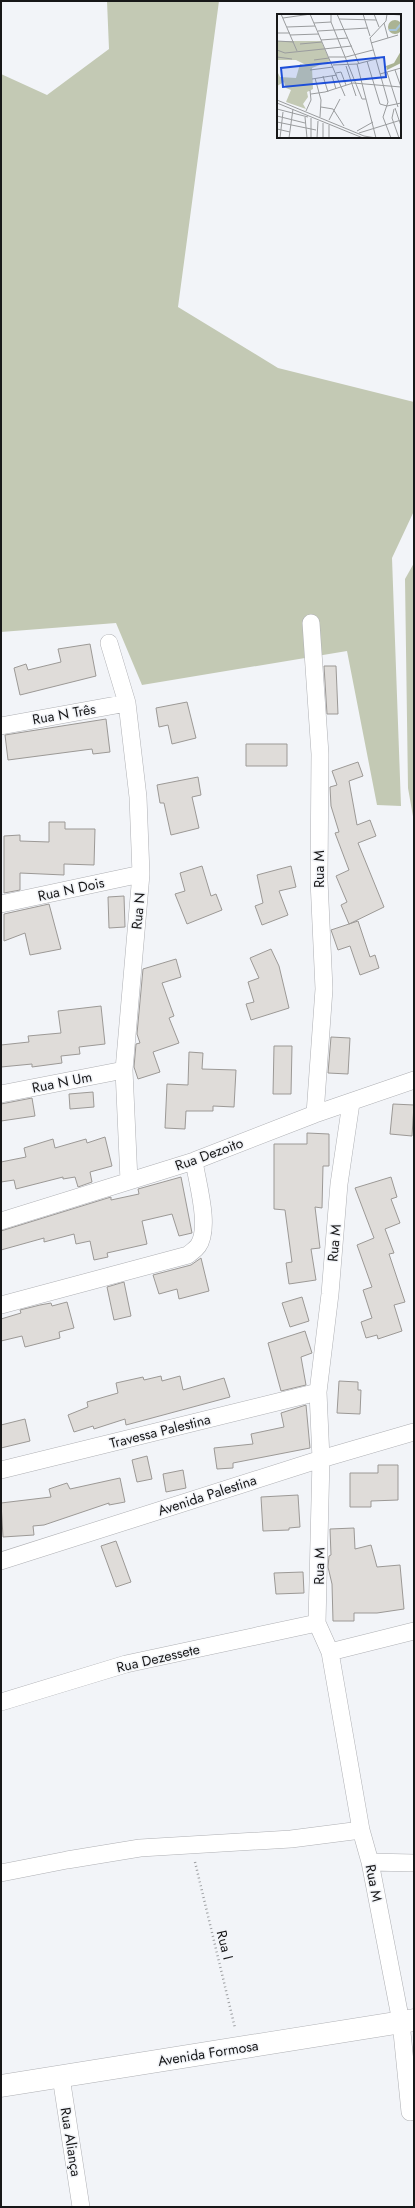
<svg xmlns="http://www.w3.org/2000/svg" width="415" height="2208" viewBox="0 0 415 2208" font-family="Jost,sans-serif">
	<rect width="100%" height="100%" fill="#f2f4f8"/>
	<path fill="#c3c9b4" d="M107 1H219L178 307 278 368 414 402V511L392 558 401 806 377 805 347 651 142 685 116 623 1 632V74L47 95 109 49Z
		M414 563V822L408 788 405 579Z"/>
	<path fill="#dfdcd9" stroke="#9c9996" d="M90 644 96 676 20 695 14 668 26 664 28 670 61 662 58 649Z
		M324 666H336L338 714H327Z
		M187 702 196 738 172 744 168 725 159 727 156 708Z
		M106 719 110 752 93 754 92 749 8 760 5 735Z
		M246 744H287V766H246Z
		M358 762 363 776 349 781 357 825 370 820 376 836 358 843 384 907 349 924 341 905 347 902 336 876 349 870 335 833 339 832 331 806 330 787 337 785 332 771Z
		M198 777 201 795 192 797 199 828 171 835 164 803H160L157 785Z
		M49 822H65V829H95L94 865 64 864V875L20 873V890L4 893V836L20 835V841L49 842Z
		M202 866 211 896 216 894 222 910 187 924 175 894 185 891 180 873Z
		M291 866 296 887 279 891 288 915 262 925 255 906 263 903 257 875Z
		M124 896 125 927 109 928 108 897Z
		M49 904 61 949 30 955 25 933 4 941V914Z
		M358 921 370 957 375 955 379 968 360 975 350 946 338 950 331 930Z
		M271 949 279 966 289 1008 251 1020 246 1004 254 1002 248 982 259 978 250 958Z
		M176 959 181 977 162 983 174 1016 169 1018 179 1043 153 1052 160 1072 138 1079 134 1067 136 1044 140 1043 137 1034 143 969Z
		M101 1006 105 1044 79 1047 80 1054 61 1056 62 1063 32 1067V1064L1 1067V1045L29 1042 28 1036 61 1033 58 1011Z
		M331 1037 350 1038 348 1074 328 1073Z
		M274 1046H292L291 1094H273Z
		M189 1052 203 1053 202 1069 236 1070 234 1107 213 1106V1111H186L185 1129 165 1128 167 1084 188 1085Z
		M93 1092 94 1107 70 1109 69 1094Z
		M32 1098 35 1116 1 1121V1104Z
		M393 1104 414 1105 412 1136 390 1134Z
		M307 1133 329 1134V1166H323L322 1208 315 1207 320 1248 311 1249 316 1280 289 1284 286 1263 292 1262 285 1210 274 1209V1144H307Z
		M105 1137 112 1166 90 1172 92 1182 78 1187 75 1177 63 1179V1177L16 1189 14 1180 1 1182V1162L26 1157 24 1148 53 1139 55 1148 86 1139 87 1143Z
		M181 1177 192 1233 179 1236 172 1214 142 1221 147 1244 107 1253 108 1257 94 1260 90 1241 76 1244 74 1234 44 1242V1238L1 1250V1231L111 1197V1200L139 1194 138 1189Z
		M391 1177 397 1197 391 1199 400 1223 385 1229 394 1253 389 1254 405 1302 394 1305 402 1331 378 1339 377 1335 366 1338 361 1322 372 1318 363 1290 372 1287 357 1245 374 1238 355 1188Z
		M201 1258 209 1291 179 1299 177 1289 159 1294 153 1275 191 1265Z
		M124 1282 131 1316 114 1320 107 1287Z
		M302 1297 309 1321 290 1327 282 1303Z
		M67 1302 74 1328 59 1332 60 1338 25 1347 22 1336 1 1341V1319L21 1313 20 1310 40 1305 51 1303 52 1306Z
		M305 1331 312 1353 301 1357 306 1385 281 1391 268 1343Z
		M161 1376 162 1381 180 1376 183 1390 224 1378 230 1397 126 1425 125 1419 94 1429 93 1426 74 1432 68 1415 88 1407 87 1402 118 1393 116 1383 143 1377 144 1380Z
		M339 1381 358 1382V1390H361L360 1414 337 1413Z
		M306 1405 310 1448 233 1463V1468L217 1469 214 1448 253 1444 251 1434 284 1427 281 1413Z
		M25 1419 30 1441 1 1448V1425Z
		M147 1456 152 1479 137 1482 132 1460Z
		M378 1465H398V1500L371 1501V1507H350V1473H378Z
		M183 1470 186 1488 166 1492 163 1474Z
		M120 1478 125 1502 109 1505V1503L44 1525 33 1526 34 1535 3 1537 1 1503 51 1497 49 1489 67 1483 70 1489Z
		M298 1495 300 1527 289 1528V1530L263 1531 261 1497Z
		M354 1528 355 1549 371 1545 377 1567 400 1565 404 1609 377 1613H354V1621H333L332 1584 328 1567 329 1556 331 1555 330 1529Z
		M116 1541 131 1582 116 1587 101 1546Z
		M303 1572 304 1593 276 1594 274 1573Z"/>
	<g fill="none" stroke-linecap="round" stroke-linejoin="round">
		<g stroke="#afb0b4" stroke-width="18">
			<path id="minor" d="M311 623 320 754 319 880 324 989 315 1114
				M109 643 127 703 138 797 141 874 124 1070 129 1181
				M1 726 127 703
				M1 904 141 874
				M1 1094 124 1070
				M351 1103 339 1184 330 1294 318 1392 321 1459 317 1623 330 1652 361 1830 370 1862 401 2022 410 2112
				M1 1221 194 1161 315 1114 414 1080
				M1 1305 188 1255C191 1252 195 1250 198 1246 211 1228 197 1182 194 1161
				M1 1470 318 1392
				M1 1561 321 1459 414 1432
				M330 1652 414 1631
				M1 1702 126 1664 317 1623
				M370 1862 414 1863
				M1 1873 67 1860 140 1848 291 1839 361 1830
				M61 2077 81 2207"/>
		</g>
		<g stroke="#afb0b4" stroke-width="23">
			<path id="secondary" d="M1 2086 414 2020"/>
		</g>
		<path stroke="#9ea0a3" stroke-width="2.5" stroke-dasharray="1 3" stroke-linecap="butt" d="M195 1862 235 2028"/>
		<use href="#minor" stroke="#fff" stroke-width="17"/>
		<use href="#secondary" stroke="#fff" stroke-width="22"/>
	</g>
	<g text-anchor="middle" stroke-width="3" stroke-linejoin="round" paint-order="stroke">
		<g font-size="14" fill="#171718" stroke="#f2f4f8">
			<text transform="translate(64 714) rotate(-10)" y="5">Rua N Três</text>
			<text transform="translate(319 869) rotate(-90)" y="5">Rua M</text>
			<text transform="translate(71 889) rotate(-12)" y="5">Rua N Dois</text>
			<text transform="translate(138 911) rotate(-85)" y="5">Rua N</text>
			<text transform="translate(62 1082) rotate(-11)" y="5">Rua N Um</text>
			<text transform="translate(209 1154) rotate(-20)" y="5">Rua Dezoito</text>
			<text transform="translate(334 1243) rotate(-85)" y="5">Rua M</text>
			<text transform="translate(160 1431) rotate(-14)" y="5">Travessa Palestina</text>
			<text transform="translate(207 1495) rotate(-18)" y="5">Avenida Palestina</text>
			<text transform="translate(319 1566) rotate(-89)" y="5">Rua M</text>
			<text transform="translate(158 1658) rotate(-13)" y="5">Rua Dezessete</text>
			<text transform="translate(374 1883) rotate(79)" y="5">Rua M</text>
			<text transform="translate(225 1945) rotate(76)" y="5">Rua I</text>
			<text transform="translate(208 2053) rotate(-9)" y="5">Avenida Formosa</text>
			<text transform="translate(71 2142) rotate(81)" y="5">Rua Aliança</text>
		</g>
	</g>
	<g transform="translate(277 14)">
		<rect width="124" height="124" fill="#f2f4f8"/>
		<path d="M0 27H44L53 47 35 54 36 75 30 78 31 83 26 90 29 95 9 88 14 76 9 74 7 68 0 72V57L3 63 19 64 23 50 31 52 19 46H0Z" fill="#c3c9b4"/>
		<path d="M111 13a7 7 0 1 1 14 0a7 7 0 1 1-14 0ZM124 37V49L110 56 109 52 117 49Z" fill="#aab393"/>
		<path fill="none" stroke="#a5c4da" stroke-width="2" d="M112 16H119L124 10"/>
		<path fill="none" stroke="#9a9c9e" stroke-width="1" d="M4 0 20 37M33 0 68 82M54 0V8L85 85H89M60 0 82 50M86 0 93 22M97 0 102 13M110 0 124 1M110 0 109 7 93 24 111 88 106 103 114 124M6 4 34 0M62 5 99 6M37 9 54 8M107 9 111 24M10 13 38 12M41 17 91 14M0 19H13M13 21 42 20M44 26 71 24M0 27 17 28M94 29 121 21M23 30 45 28M0 36 8 39 75 32M0 43 15 45M52 43H69L96 36M37 46 52 44M90 47 103 90 110 92 124 89M80 50 99 124M56 51 80 50 103 44M69 52 79 82M33 56 56 53M118 56 124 73M110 58 121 93M59 59 64 58 69 71M103 60 124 54M46 62 51 78M55 62 59 75M38 64 44 86 43 103M35 65 60 61M34 80 48 78 76 69 124 73M0 86 87 122 99 124M0 89 86 124M44 93 56 95 67 112M118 94 124 112M0 95 31 103M117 95 115 104 122 124M29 97 34 86 33 76M0 102 28 109M28 103 30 124M52 106 63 85M0 108 39 116M46 109V124M52 111V124M0 115 13 118M80 117 96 108M82 119 124 106M3 124 6 98M12 124 16 95M34 124V104M40 124 41 107"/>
		<path fill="#1d4ed8" fill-opacity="0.15" stroke="#1d4ed8" stroke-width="2" d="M107 43 109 63 6 73 4 54Z"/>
		<rect width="124" height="124" fill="none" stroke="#171718" stroke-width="2"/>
	</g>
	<rect width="415" height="2208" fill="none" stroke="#171718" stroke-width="4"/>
</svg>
